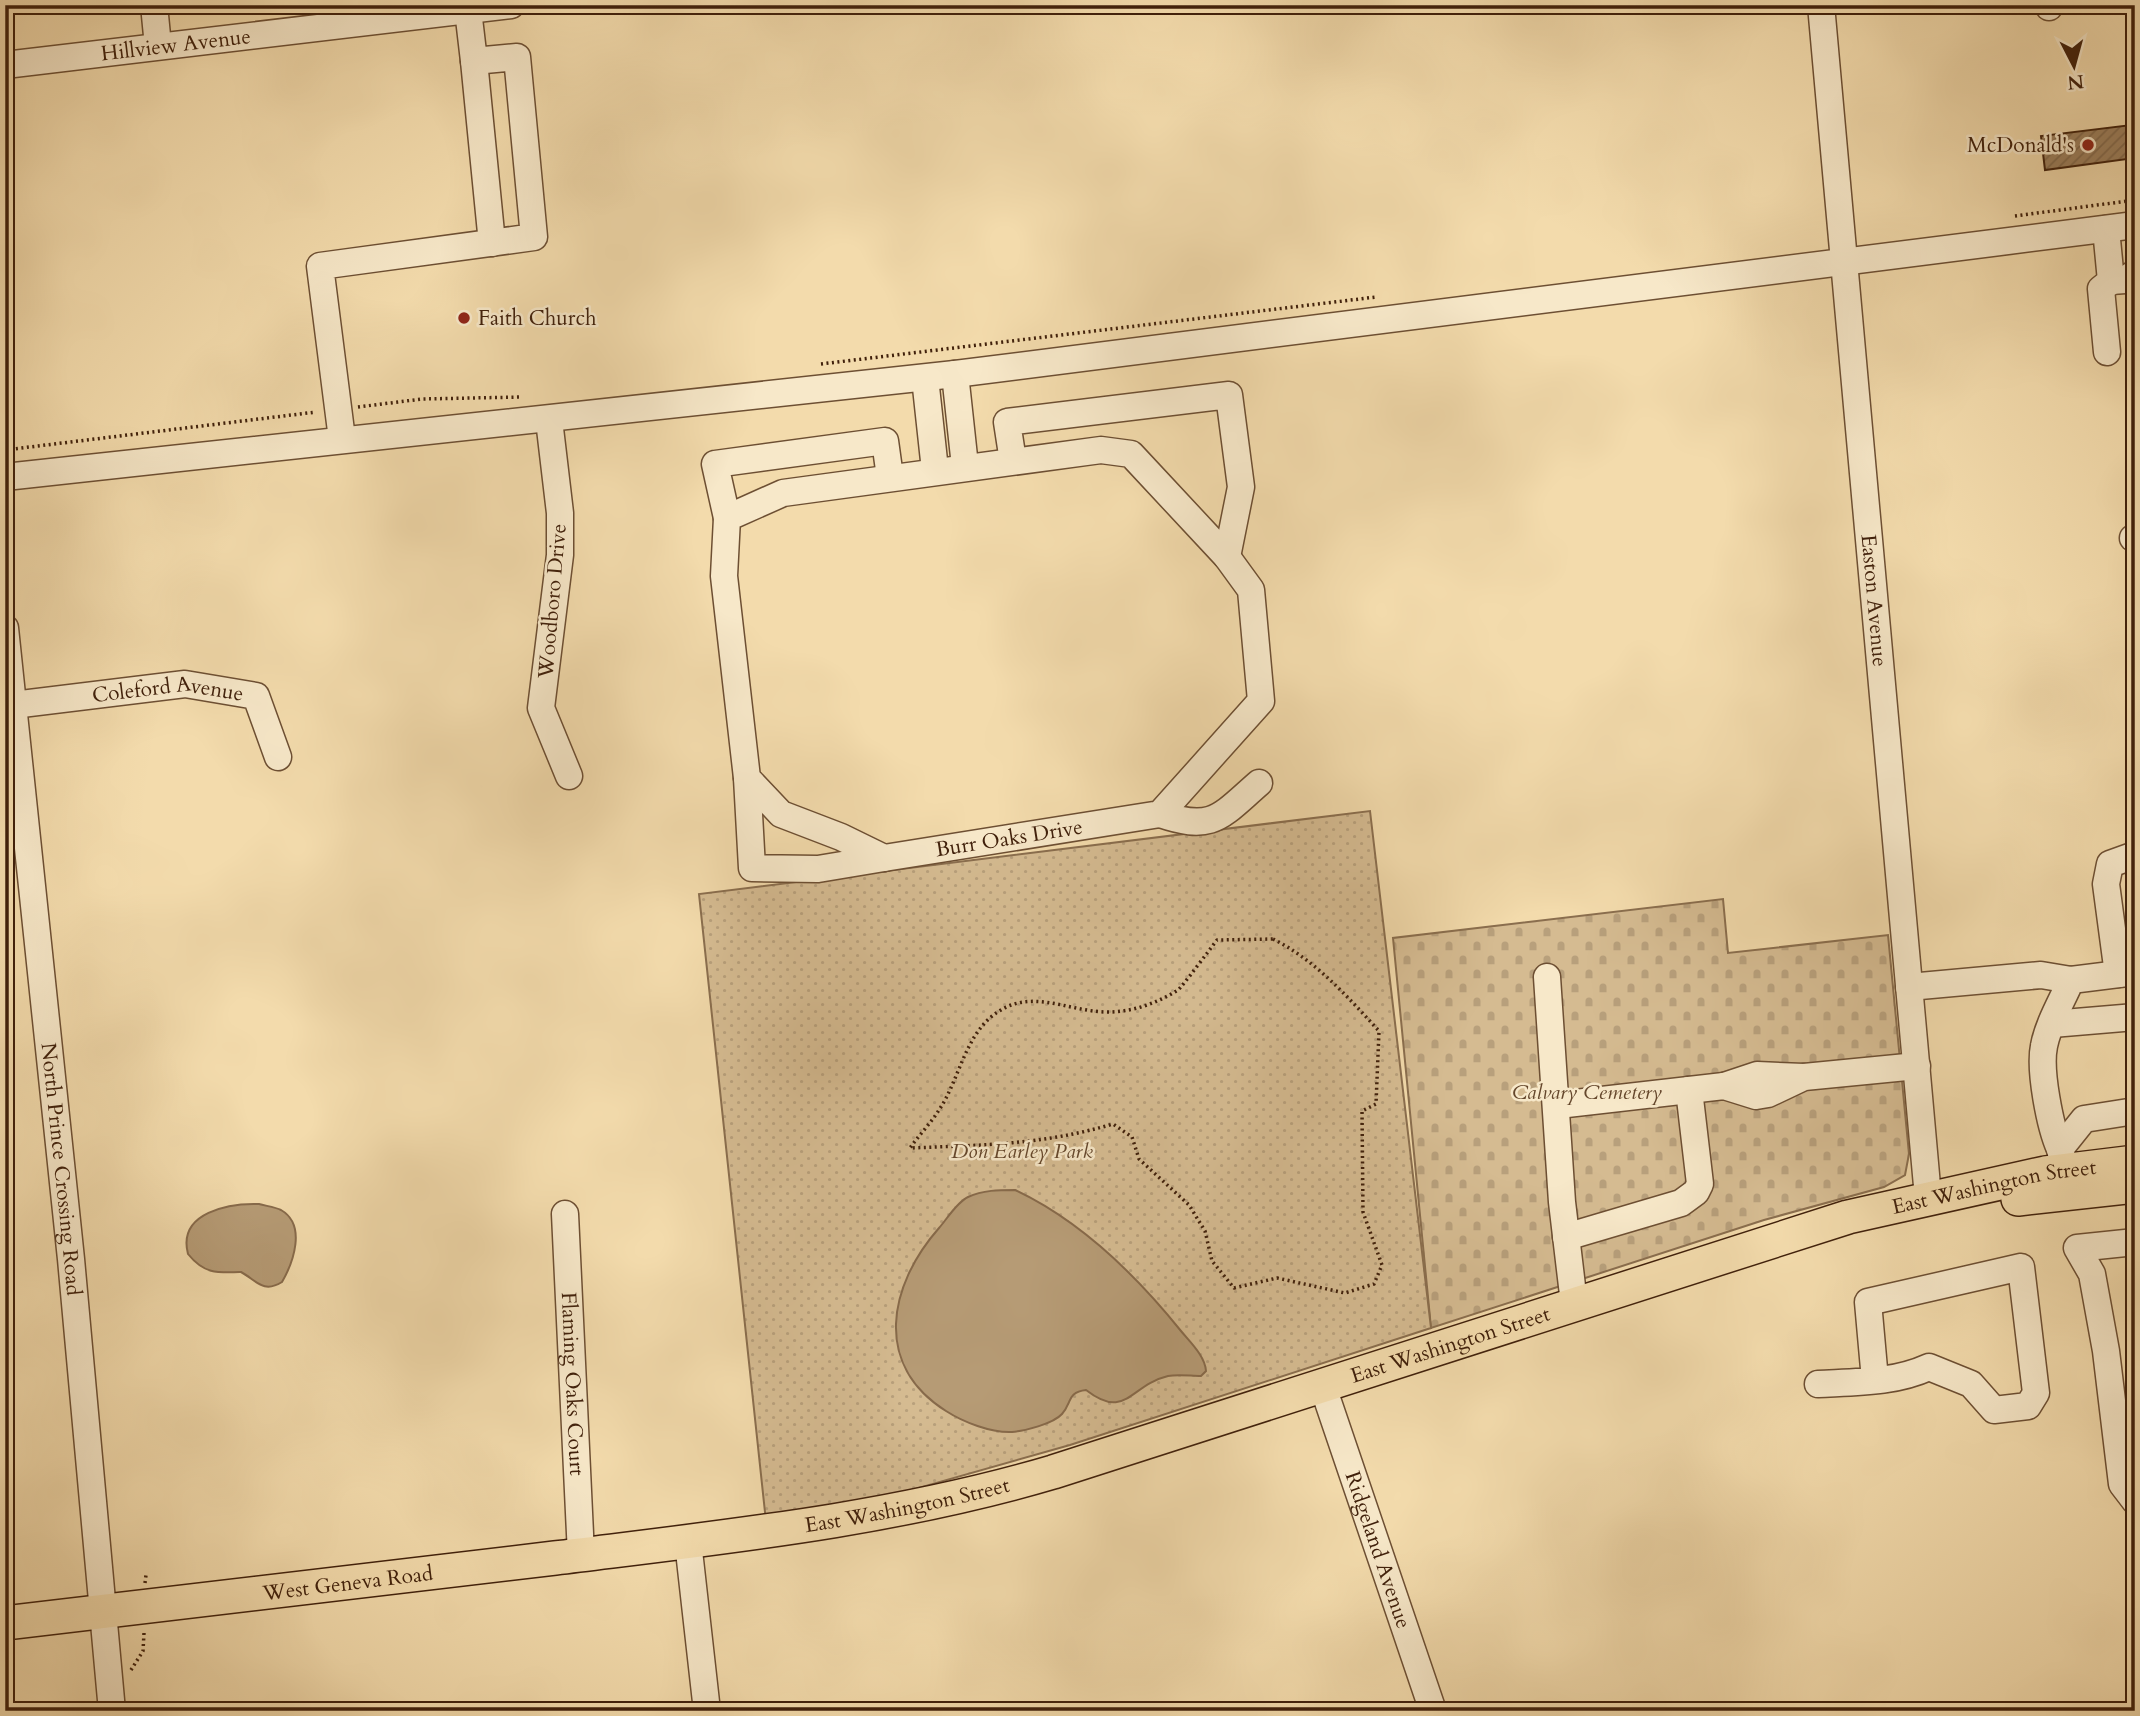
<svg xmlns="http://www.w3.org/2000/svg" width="2140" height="1716" viewBox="0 0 2140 1716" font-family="Cardo,serif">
	<defs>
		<pattern id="cemetery-stones" width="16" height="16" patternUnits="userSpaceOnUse" patternTransform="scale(1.75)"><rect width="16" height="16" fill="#d5bb91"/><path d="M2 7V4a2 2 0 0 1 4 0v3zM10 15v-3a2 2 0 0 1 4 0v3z" fill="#b8a07c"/></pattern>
		<pattern id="park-dots" width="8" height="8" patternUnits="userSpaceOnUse" patternTransform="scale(1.75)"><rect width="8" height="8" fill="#d5bb91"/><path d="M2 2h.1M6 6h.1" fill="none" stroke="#b8a07c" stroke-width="1.8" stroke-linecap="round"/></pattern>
		<pattern id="building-hatch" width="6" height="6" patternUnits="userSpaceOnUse" patternTransform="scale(1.75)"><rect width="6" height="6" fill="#9d815f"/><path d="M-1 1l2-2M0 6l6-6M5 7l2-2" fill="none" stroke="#81694d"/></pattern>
	</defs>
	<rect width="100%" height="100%" fill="#f3dbac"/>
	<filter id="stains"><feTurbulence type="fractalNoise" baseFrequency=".00286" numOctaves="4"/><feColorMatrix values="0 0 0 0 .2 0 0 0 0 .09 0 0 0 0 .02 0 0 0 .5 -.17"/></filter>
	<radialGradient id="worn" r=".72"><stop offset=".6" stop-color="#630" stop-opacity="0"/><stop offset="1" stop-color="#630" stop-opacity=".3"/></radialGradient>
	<path fill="url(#cemetery-stones)" stroke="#8a6e4e" stroke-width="2" d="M1723 899 1728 953 1888 935 1909 1154 1905 1175 1884 1187 1764 1220 1431 1328 1393 938Z"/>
	<path fill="url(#park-dots)" stroke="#8a6e4e" stroke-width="2" d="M1370 811 1431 1328 1070 1445 767 1531 699 894Z"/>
	<path fill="#b69b75" stroke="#876a4b" stroke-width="2" d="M1015 1190C1081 1221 1136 1275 1181 1331 1190 1342 1205 1356 1206 1371L1201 1376C1191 1376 1178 1374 1168 1376 1130 1385 1126 1421 1086 1390 1067 1392 1072 1403 1062 1414 1053 1424 1024 1431 1012 1432 991 1433 963 1422 946 1411 873 1365 888 1286 939 1228 947 1219 957 1202 968 1197 983 1190 999 1190 1015 1190Z
		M259 1204C266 1206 275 1207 281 1210 307 1225 293 1263 282 1282 263 1294 256 1280 241 1272 217 1273 204 1274 188 1254 177 1212 230 1203 259 1204Z"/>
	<path fill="url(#building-hatch)" stroke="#40200b" stroke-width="2" d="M2131 125 2135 158 2045 170 2041 136Z"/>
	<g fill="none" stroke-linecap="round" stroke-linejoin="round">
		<g stroke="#6d4f33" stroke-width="29">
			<g id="minor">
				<path d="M154 5 158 46"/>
				<path id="s1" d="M1821 5 1928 1197"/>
				<path d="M2049 5V7"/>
				<path d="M474 61 492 243"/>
				<path id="s2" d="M5 65 511 5"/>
				<path d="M2106 229 2111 281 2101 289 2107 352"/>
				<path d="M2111 281 2125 280 2135 273"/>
				<path d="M955 374 965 466"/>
				<path d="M925 378 935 470"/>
				<path d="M549 420 560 513V555L541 708 569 776"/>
				<path d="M342 439 320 266 534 237 517 57 474 61 468 10"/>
				<path d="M1101 450 1131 454 1227 557 1251 590 1261 701 1160 814 884 858 841 837 781 814 747 778 724 576 727 518 783 493Z"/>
				<path d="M1013 461 1007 422 1229 395 1241 487 1227 557"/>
				<path d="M5 477 955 374 2135 225"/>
				<path d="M727 518 715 464 885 441 890 477"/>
				<path d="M2133 538H2135"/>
				<path id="s3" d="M5 628 71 1259 112 1711"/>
				<path id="s4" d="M13 705 185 684 256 696 278 757"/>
				<path d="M747 778 752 868 818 869 884 858"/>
				<path d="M1160 814C1213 832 1220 817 1259 783"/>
				<path d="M2118 974 2106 884 2110 864 2135 855"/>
				<path d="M1547 977 1562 1202 1574 1303"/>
				<path d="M1909 987 2041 975 2071 980"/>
				<path d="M2052 1024 2135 1017"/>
				<path d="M1724 1086 1757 1075 1804 1077"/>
				<path d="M1558 1105 1724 1086 1756 1096 1768 1094 1804 1077 1917 1066"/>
				<path d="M2060 1149C2050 1127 2039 1070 2044 1046 2048 1024 2062 1001 2071 980L2135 972"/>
				<path d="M2063 1162 2060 1149 2084 1119 2135 1111"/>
				<path id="s5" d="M565 1214 581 1555"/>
				<path d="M1566 1237 1681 1203 1696 1192 1700 1184 1689 1090"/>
				<path d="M2135 1242 2077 1248 2092 1274 2106 1351 2122 1484 2135 1501"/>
				<path d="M1818 1384C1856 1382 1894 1383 1929 1367L1971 1384 1994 1410 2028 1406 2036 1393 2021 1267 1868 1302 1875 1380"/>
				<path id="s6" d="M1323 1387 1433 1711"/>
				<path d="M688 1542 707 1711"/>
			</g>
		</g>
		<g stroke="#40200b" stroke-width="36">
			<g id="major">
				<path d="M2018 1199 2135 1186"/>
				<path id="s7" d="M5 1623C189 1603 372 1580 555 1558 723 1537 891 1520 1053 1472L1848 1217 2045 1173 2135 1162"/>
			</g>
		</g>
		<path stroke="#40200b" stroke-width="3.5" stroke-dasharray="2 3.5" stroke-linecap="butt" d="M2015 216 2135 200
			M821 364 1376 297
			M358 407 422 399 522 397
			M5 450 316 412
			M1273 939C1315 960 1347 996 1379 1031L1376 1104 1362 1111 1363 1212 1382 1265 1374 1284 1345 1293 1277 1278 1234 1288 1212 1261 1205 1231 1189 1205 1139 1159 1132 1137 1113 1124C1042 1145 983 1145 910 1148 919 1135 931 1123 939 1110 958 1082 964 1040 991 1017 1029 985 1066 1012 1108 1012 1133 1012 1157 1003 1178 990 1182 987 1210 949 1217 940Z
			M145 1583 146 1575
			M131 1670 143 1651 144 1633"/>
		<use href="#minor" stroke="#f7e8c9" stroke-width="26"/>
		<use href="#major" stroke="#f3dbac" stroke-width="33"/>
	</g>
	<g fill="#8f2418" stroke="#f7e8c9" stroke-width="2.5">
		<circle cx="2088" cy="145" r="7"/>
		<circle cx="464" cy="318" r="7"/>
	</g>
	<g text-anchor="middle" stroke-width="5" stroke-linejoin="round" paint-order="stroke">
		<g font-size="21" fill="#40200b" stroke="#f7e8c9">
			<text dy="7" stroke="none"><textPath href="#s2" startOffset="172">Hillview Avenue</textPath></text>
			<text transform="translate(552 601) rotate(-85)" y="7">Woodboro Drive</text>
			<text dy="7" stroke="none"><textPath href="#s1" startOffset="598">Easton Avenue</textPath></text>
			<text dy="7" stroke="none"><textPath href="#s4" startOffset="156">Coleford Avenue</textPath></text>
			<text transform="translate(1009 838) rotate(-9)" y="7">Burr Oaks Drive</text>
			<text dy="7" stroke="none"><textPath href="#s3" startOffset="544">North Prince Crossing Road</textPath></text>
			<text dy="7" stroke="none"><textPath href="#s7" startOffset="2044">East Washington Street</textPath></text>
			<text dy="7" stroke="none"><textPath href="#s7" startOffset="1477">East Washington Street</textPath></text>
			<text dy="7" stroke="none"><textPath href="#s5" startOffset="170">Flaming Oaks Court</textPath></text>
			<text dy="7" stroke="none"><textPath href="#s7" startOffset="910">East Washington Street</textPath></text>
			<text dy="7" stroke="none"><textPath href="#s6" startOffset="172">Ridgeland Avenue</textPath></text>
			<text dy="7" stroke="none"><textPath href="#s7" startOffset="345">West Geneva Road</textPath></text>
		</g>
		<g font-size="21" fill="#40200b" stroke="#f7e8c9" text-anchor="end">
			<text x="2074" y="152">McDonald's</text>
			<text x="478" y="325" text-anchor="start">Faith Church</text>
		</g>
		<g font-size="21" font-style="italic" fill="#65472c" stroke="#f7e8c9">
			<text x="1587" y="1099">Calvary Cemetery</text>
			<text x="1022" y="1158">Don Earley Park</text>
		</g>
	</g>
	<rect width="2140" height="1716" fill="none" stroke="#f3dbac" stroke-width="28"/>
	<rect x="7" y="7" width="2126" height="1702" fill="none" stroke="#40200b" stroke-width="3.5"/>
	<rect x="14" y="14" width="2112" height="1688" fill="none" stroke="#40200b" stroke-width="2"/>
	<g transform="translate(2074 66) rotate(174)" stroke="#f7e8c9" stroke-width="5" paint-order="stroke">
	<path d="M0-5L12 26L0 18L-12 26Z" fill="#40200b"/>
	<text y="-10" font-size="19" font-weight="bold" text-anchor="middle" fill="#40200b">N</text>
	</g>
	<rect width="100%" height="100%" filter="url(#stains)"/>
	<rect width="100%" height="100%" fill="url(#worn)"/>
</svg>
